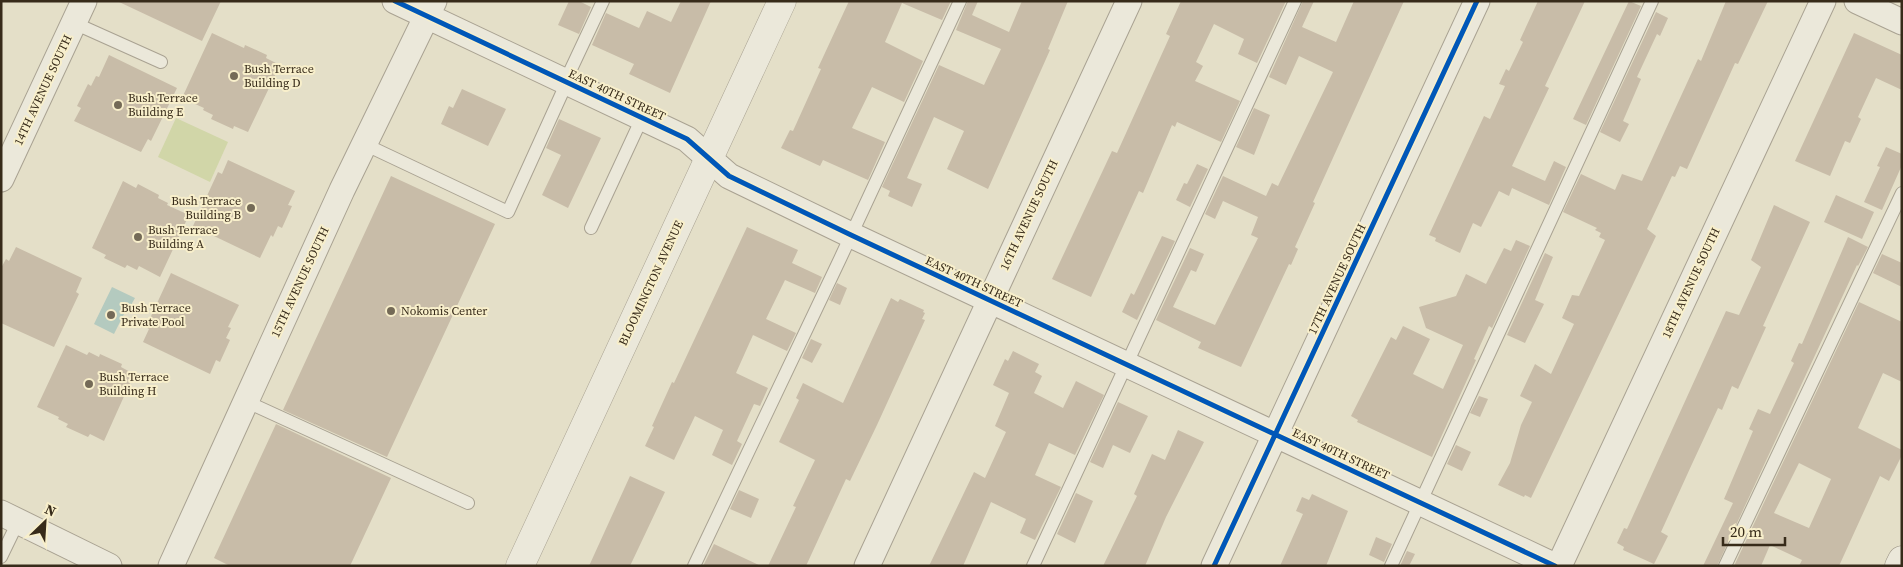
<svg xmlns="http://www.w3.org/2000/svg" width="1903" height="567" viewBox="0 0 1903 567" font-family="'Source Serif 4',serif">
	<rect width="100%" height="100%" fill="#e4dfc8"/>
	<path fill="#d1d6a8" d="M176 118 228 142 210 182 158 157Z"/>
	<path fill="#b4cabf" d="M112 287 135 298 131 305 129 304 114 334 94 324Z"/>
	<path fill="#c8bca8" fill-rule="evenodd" d="M117 1H221L202 41Z
		M569 1H579L591 7 579 34 558 25Z
		M681 1H711L670 93 629 74 634 64 592 45 606 13 639 28 647 11 671 22Z
		M849 1H951L942 20 902 3 885 42 923 61 904 102 872 87 852 128 885 142 868 180 823 160 820 166 781 148 790 130 793 131 821 69 818 68Z
		M968 1H978L972 15 1009 32 1022 1H1068L1048 49 1050 50 988 189 947 169 964 131 934 117 907 178 922 184 912 207 888 196 890 191 882 187 939 65 984 85 1001 49 956 30Z
		M1181 1H1286L1257 63 1238 54 1244 39 1214 24 1196 62 1203 66 1195 81 1240 101 1221 142 1177 122 1175 127 1172 125 1143 193 1139 191 1091 297 1052 279 1112 151 1117 153 1170 36 1166 34Z
		M1303 1H1314L1302 27 1336 42 1354 1H1404L1313 202 1315 203 1295 247 1298 249 1291 265 1289 264 1241 367 1198 348 1201 342 1156 320 1190 248 1204 254 1196 272 1191 270 1173 307 1215 325 1258 238 1251 235 1258 217 1223 201 1215 219 1205 214 1223 176 1266 196 1272 183 1278 186 1333 72 1299 56 1286 85 1269 77Z
		M1538 1H1585L1545 86 1549 88 1512 166 1545 181 1554 161 1566 167 1549 205 1512 188 1509 196 1499 191 1481 227 1473 223 1460 253 1435 241 1436 238 1429 235 1484 116 1490 119 1505 86 1499 84 1506 69 1509 71 1523 42 1520 40Z
		M1629 1 1641 6 1586 125 1573 119Z
		M1726 1H1768L1738 64 1735 63 1687 169 1680 166 1675 177 1672 176 1647 229 1656 236 1531 498 1525 495 1524 497 1498 485 1510 463 1521 425 1532 402 1520 396 1535 364 1551 374 1574 324 1562 318 1572 295 1579 296 1605 240 1599 237 1601 233 1595 230 1597 228 1563 212 1581 174 1615 190 1622 174 1642 181 1698 59 1701 61Z
		M1656 12 1668 18 1660 36 1657 34 1637 77 1641 79 1623 121 1629 124 1620 142 1600 132Z
		M212 33 244 48 245 45 267 55 266 58 280 65 248 132 234 126 233 129 211 119 213 115 203 110 204 108 182 98Z
		M1854 33 1902 55V90L1876 78 1858 117 1861 119 1850 143 1845 141 1830 176 1795 161Z
		M109 55 177 88 151 141 148 139 141 152 74 121 81 108 77 106 88 84 91 86 96 76 99 77Z
		M462 89 506 109 488 146 441 124 449 106 453 108Z
		M1254 108 1270 115 1254 155 1236 147Z
		M559 119 601 138 568 208 542 195 561 155 546 148Z
		M1886 147 1902 154V165L1882 210 1864 202 1880 167 1877 166Z
		M228 160 295 191 288 205 292 206 282 228 278 226 273 237 271 235 260 258 193 226 218 172 222 174Z
		M1197 164 1208 169 1190 207 1176 200 1184 183 1187 184Z
		M391 176 495 224 387 457 283 410Z
		M123 181 136 188 138 184 159 195 158 198 168 203 167 205 189 215 160 277 139 266 137 270 127 265 125 268 104 258 106 255 92 248Z
		M1836 195 1874 212 1862 239 1824 222Z
		M1774 205 1810 222 1763 326 1766 327 1738 389 1732 386 1722 410 1718 408 1692 464 1661 532 1668 536 1654 564 1623 550 1624 547 1617 543 1624 528 1627 529 1726 311 1739 315 1761 267 1751 260Z
		M747 227 798 250 792 263 822 277 815 293 785 280 766 319 796 333 787 351 753 335 736 373 768 388 760 406 754 404 737 441 742 444 732 465 712 455 723 430 695 416 674 460 645 446 654 427 652 426 672 382 674 383Z
		M1162 236 1175 241 1137 320 1122 312 1131 293 1134 295Z
		M1848 237 1868 247 1858 266 1857 265 1717 566H1703L1733 503 1724 499 1753 431 1749 429 1758 409 1770 414 1794 363 1791 361 1799 343 1802 344Z
		M1516 240 1530 246 1492 328 1489 326 1474 359 1476 360 1432 457 1357 422 1358 420 1351 416 1391 337 1396 340 1403 326 1430 339 1413 374 1443 389 1463 345 1426 328 1419 307 1456 296 1466 274 1486 284 1504 248 1511 251Z
		M16 247 82 278 76 292 79 294 54 347 1 323V268L6 259 9 261Z
		M1545 253 1553 257 1535 300 1544 304 1525 343 1507 335Z
		M1882 254 1902 263V287L1873 273Z
		M171 273 239 305 228 327 231 328 226 338 230 340 220 362 216 360 210 374 143 342 149 329 146 327Z
		M837 283 847 288 840 305 829 300Z
		M891 298 898 302 900 299 924 310 923 312 925 313 922 319 925 320 877 425 850 481 846 479 806 566H768L796 507 793 506 815 460 779 442 799 400 796 398 803 383 843 403Z
		M1859 302 1902 322V382L1883 373 1858 428 1902 450V455L1889 481 1880 476 1839 566H1799L1802 560 1770 545 1761 566H1734ZM1799 463 1831 479 1809 528 1774 513Z
		M811 339 822 344 812 363 802 358Z
		M66 345 87 355 89 352 99 357 100 354 122 364 121 367 134 374 104 441 90 434 88 437 66 427 68 424 58 419 59 417 37 407Z
		M1013 351 1039 364 1035 372 1042 376 1034 393 1063 408 1076 381 1104 395 1075 455 1049 443 1035 475 1061 487 1035 540 1020 533 1026 519 991 502 963 566H929L974 472 985 478 1006 432 995 426 1009 393 993 385 1005 359 1008 361Z
		M1479 396 1488 399 1480 417 1470 413Z
		M1118 402 1148 416 1130 453 1113 445 1103 468 1090 462Z
		M276 424 391 478 350 566H230L214 558Z
		M1178 430 1204 442 1166 517 1145 566H1103L1137 496 1134 494 1152 454 1165 460Z
		M1456 445 1471 452 1462 471 1447 464Z
		M630 476 665 492 630 566H589Z
		M739 490 759 499 751 518 730 509Z
		M1076 493 1093 501 1075 543 1057 534Z
		M1312 494 1348 511 1326 566H1280L1303 514 1296 511 1302 497 1309 500Z
		M1376 537 1392 544 1384 562 1369 555Z
		M714 544 761 566H703Z
		M1407 551 1415 554 1409 566H1400Z"/>
	<g fill="none" stroke-linecap="round" stroke-linejoin="round">
		<g stroke="#a9a292" stroke-width="14">
			<path id="service" d="M74 23 161 62
				M565 82 603 1
				M364 144 508 212 567 82
				M591 228 642 118
				M245 401 468 503
				M1 557 18 522
				M694 566 840 259 960 1
				M1033 566 1295 1
				M1391 566 1652 1
				M1725 566 1902 193"/>
		</g>
		<g stroke="#a9a292" stroke-width="27">
			<path id="minor" d="M395 1 687 139 729 176 851 235 1555 566
				M1857 1 1902 22
				M1 179 84 1
				M1 513 109 566
				M171 566 342 190 434 1
				M867 566 1129 1
				M1214 566 1477 1
				M1559 566 1823 1"/>
		</g>
		<g stroke="#a9a292" stroke-width="29">
			<path id="tertiary" d="M520 566 782 1"/>
		</g>
		<g stroke="#989182" stroke-width="29">
			<path id="secondary" d="M1899 566 1902 560"/>
		</g>
		<use href="#service" stroke="#ebe8da" stroke-width="12"/>
		<use href="#minor" stroke="#ebe8da" stroke-width="25"/>
		<use href="#tertiary" stroke="#ebe8da" stroke-width="28"/>
		<use href="#secondary" stroke="#ebe8da" stroke-width="28"/>
		<g stroke="#f8efcb" stroke-width="8">
			<path id="cycleway" d="M395 1 687 139 729 176 851 235 1555 566
				M1214 566 1477 1"/>
		</g>
		<use href="#cycleway" stroke="#0057b8" stroke-width="5"/>
	</g>
	<g fill="#746a57" stroke="#f8efcb" stroke-width="2">
		<circle cx="234" cy="76" r="5"/>
		<circle cx="118" cy="105" r="5"/>
		<circle cx="251" cy="208" r="5"/>
		<circle cx="138" cy="237" r="5"/>
		<circle cx="391" cy="311" r="5"/>
		<circle cx="111" cy="315" r="5"/>
		<circle cx="89" cy="384" r="5"/>
	</g>
	<g text-anchor="middle" stroke-width="4" stroke-linejoin="round" paint-order="stroke">
		<g font-size="12" fill="#372b1a" stroke="#f8efcb" text-anchor="start">
			<text x="244" y="73">Bush Terrace<tspan x="244" dy="14">Building D</tspan></text>
			<text x="128" y="102">Bush Terrace<tspan x="128" dy="14">Building E</tspan></text>
			<text x="241" y="205" text-anchor="end">Bush Terrace<tspan x="241" dy="14">Building B</tspan></text>
			<text x="148" y="234">Bush Terrace<tspan x="148" dy="14">Building A</tspan></text>
			<text x="121" y="312">Bush Terrace<tspan x="121" dy="14">Private Pool</tspan></text>
			<text x="401" y="315">Nokomis Center</text>
			<text x="99" y="381">Bush Terrace<tspan x="99" dy="14">Building H</tspan></text>
		</g>
		<g font-size="12" fill="#372b1a" stroke="#f8efcb">
			<text transform="translate(43 90) rotate(-65)" y="4">14TH AVENUE SOUTH</text>
			<text transform="translate(617 95) rotate(25)" y="4">EAST 40TH STREET</text>
			<text transform="translate(1029 215) rotate(-65)" y="4">16TH AVENUE SOUTH</text>
			<text transform="translate(1337 279) rotate(-65)" y="4">17TH AVENUE SOUTH</text>
			<text transform="translate(300 282) rotate(-65)" y="4">15TH AVENUE SOUTH</text>
			<text transform="translate(974 282) rotate(25)" y="4">EAST 40TH STREET</text>
			<text transform="translate(651 283) rotate(-65)" y="4">BLOOMINGTON AVENUE</text>
			<text transform="translate(1691 283) rotate(-65)" y="4">18TH AVENUE SOUTH</text>
			<text transform="translate(1341 454) rotate(25)" y="4">EAST 40TH STREET</text>
		</g>
	</g>
	<rect width="1903" height="567" fill="none" stroke="#372b1a" stroke-width="5"/>
	<g transform="translate(45 522) rotate(25)" stroke="#f8efcb" stroke-width="4" paint-order="stroke">
	<path d="M0-4L9 19L0 12L-9 19Z" fill="#372b1a"/>
	<text y="-8" font-size="14" font-weight="bold" text-anchor="middle" fill="#372b1a">N</text>
	</g>
	<path d="M1723 537v8h62v-8" fill="none" stroke="#372b1a" stroke-width="2.5"/>
	<text x="1730" y="537" font-size="15" fill="#372b1a" stroke="#f8efcb" stroke-width="4" paint-order="stroke">20 m</text>
</svg>
